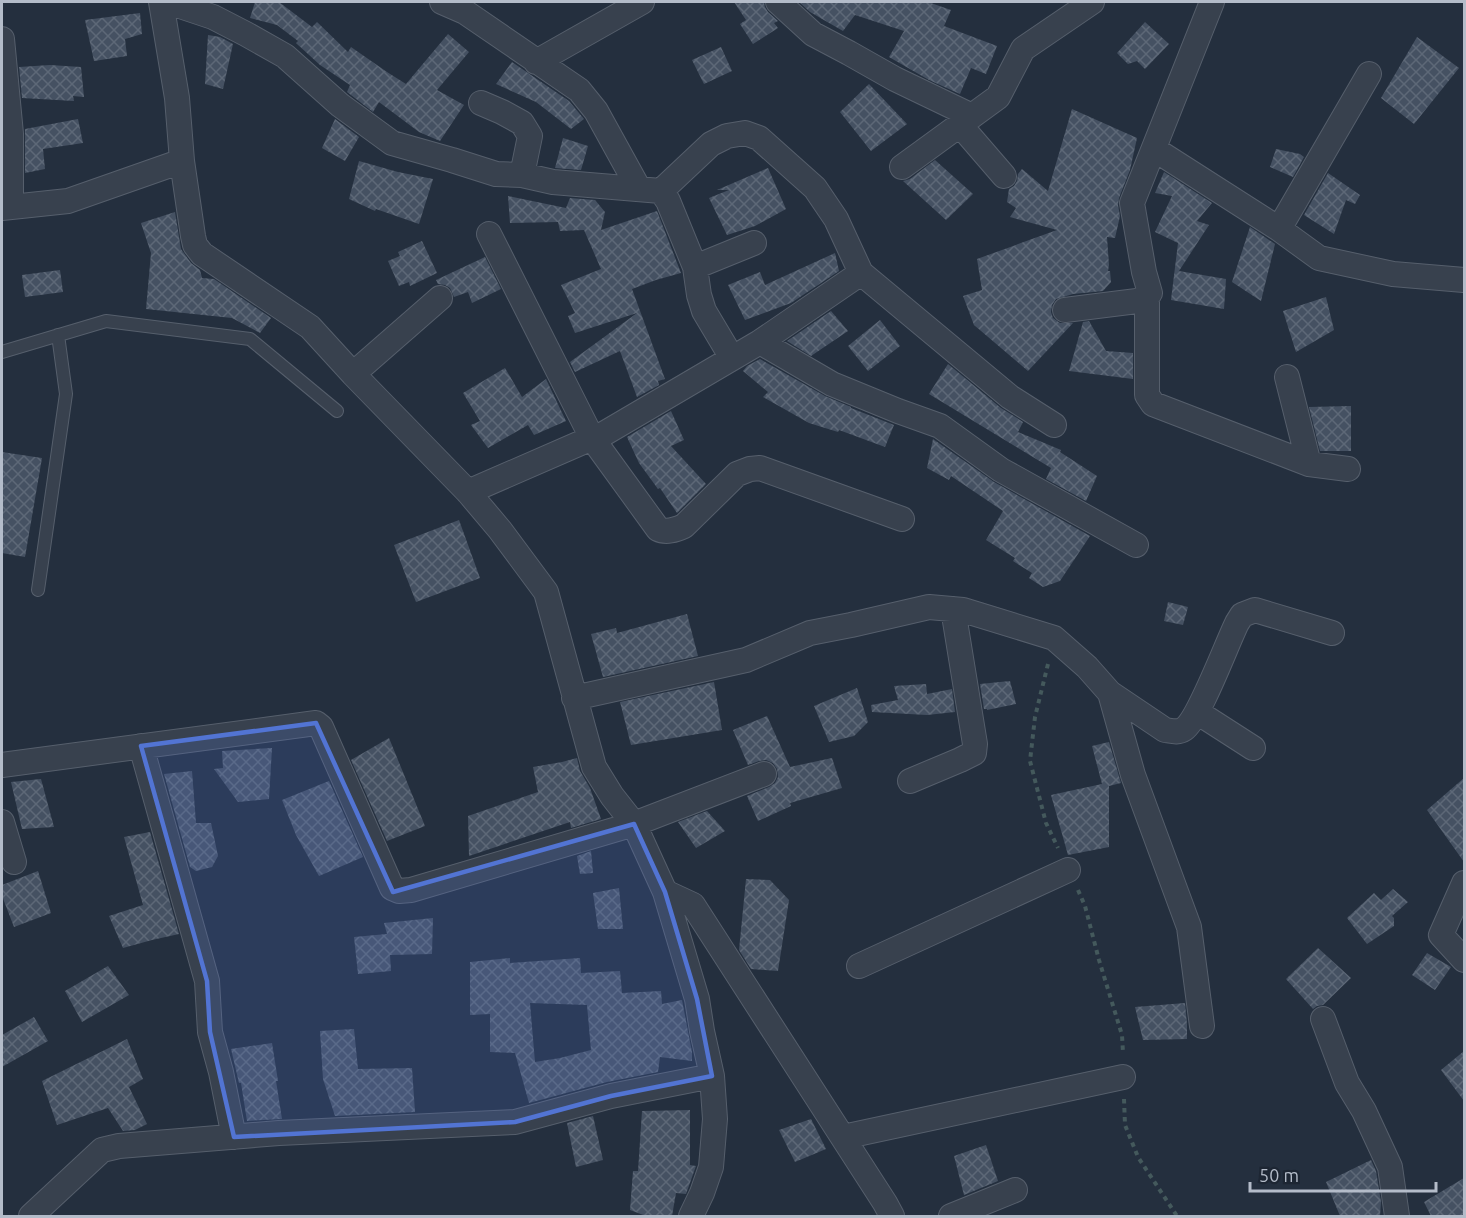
<svg xmlns="http://www.w3.org/2000/svg" width="1466" height="1218" viewBox="0 0 1466 1218" font-family="Ubuntu,sans-serif">
	<defs>
		<pattern id="building-cross-hatch" width="8" height="8" patternUnits="userSpaceOnUse" patternTransform="scale(1.5)"><rect width="8" height="8" fill="#455162"/><path d="M0 0l8 8M0 8l8-8" fill="none" stroke="#5d6877"/></pattern>
	</defs>
	<rect width="100%" height="100%" fill="#242f3e"/>
	<path fill="url(#building-cross-hatch)" fill-rule="evenodd" d="M255 2H279L312 27 317 22 348 52 351 47 387 72 406 84 448 34 469 52 437 90 464 105 440 141 419 132 379 102 373 112 347 92 350 85 320 65 296 43 298 41 277 25 250 18Z
		M734 2H764L765 7 768 12 778 21 774 23 778 28 753 44 740 24 746 20Z
		M799 2H928L951 10 944 26 997 46 986 74 971 68 960 94 929 80 889 57 904 31 855 15 843 31 810 12Z
		M140 13 142 34 125 39 127 56 94 61 85 20Z
		M1145 22 1169 44 1145 69 1137 61 1128 64 1117 53Z
		M208 35 220 37 233 44 223 89 205 84Z
		M1417 37 1459 68 1414 124 1381 98Z
		M721 47 732 71 704 84 692 60Z
		M512 62 569 101 584 119 571 129 536 102 496 84Z
		M50 65 81 67 84 97 73 96 74 101 22 98 19 67Z
		M869 84 907 124 871 151 840 112Z
		M1072 109 1137 138 1130 170 1119 198 1118 205 1120 216 1115 238 1107 237 1109 265 1108 271H1110L1111 282 1103 291 1073 294 1056 299 1052 305 1051 312 1053 318 1060 323H1073L1028 371 974 325 963 296 982 290 977 259 1057 230 1010 217 1016 208 1007 202 1009 189 1014 186 1017 181 1018 174 1022 169 1048 191Z
		M78 119 83 143 43 149 45 169 25 173V129Z
		M335 119 359 137 345 161 322 148Z
		M563 138 588 146 581 170 555 168Z
		M1276 149 1300 154 1304 157 1293 177 1270 167Z
		M935 160 973 194 946 220 903 181 910 179Z
		M359 161 398 172 433 179 419 224 376 209 375 211 349 199Z
		M768 168 786 209 755 226 727 235 709 198 729 190H717Z
		M1164 172 1212 203 1197 221 1209 225 1179 271 1226 279 1224 309 1171 300 1178 243 1155 232 1172 196 1155 193Z
		M1328 173 1360 195 1355 204 1346 200 1334 234 1304 215Z
		M508 196 566 208 570 198 595 200 605 212 601 230 657 211 681 273 656 280 632 289 665 379 658 381 659 385 637 397 620 351 575 372 570 362 637 313 575 333 568 316 575 313 561 285 601 269 584 230 560 231 558 222 510 223Z
		M175 212 181 249 191 263 200 270 202 278 214 279 271 318 260 333 232 318 146 309 151 253 141 223Z
		M1250 227 1275 244 1261 301 1232 282Z
		M422 241 437 273 410 286 409 282 399 286 388 261 400 256 398 252Z
		M835 253 839 271 791 303 745 320 728 285 760 272 765 285Z
		M485 257 501 289 472 303 468 292 454 297 450 288 445 285 438 284 436 280Z
		M60 270 63 292 25 297 22 275Z
		M1326 297 1334 330 1296 352 1283 311Z
		M831 311 848 331 811 356 787 341Z
		M880 320 900 346 868 371 848 346Z
		M1089 321 1106 351 1133 353V379L1069 371 1083 322Z
		M760 359 825 396 851 407V408L894 425 885 447 839 430 838 432 809 423 763 397 768 392 743 371 747 366Z
		M948 364 1001 408 1023 422 1018 432 1061 450 1060 452 1097 476 1086 501 1046 479 1051 468 929 394Z
		M505 368 522 397 546 379 566 421 534 435 528 425 488 448 471 425 480 421 463 393Z
		M1351 406V451H1320L1309 407Z
		M671 411 684 440 671 446 706 484 677 513 660 488 658 489 639 463 627 437Z
		M933 439 994 482 1090 536 1060 581 1043 587 1029 578 1032 573 1013 561 1015 558 986 540 1003 511 951 476 949 480 927 468Z
		M2 452 42 458 25 557 2 553Z
		M459 520 480 578 416 602 394 545Z
		M1168 602 1188 607 1183 625 1164 621Z
		M687 614 698 656 603 677 591 634 616 628 617 633Z
		M1010 681 1016 704 987 710V709H984L980 684Z
		M714 682 722 730 631 745 620 702Z
		M926 684 927 694 952 689 955 712 927 715 872 712 871 705 898 700 894 686Z
		M857 688 868 722 854 736 829 742 814 706Z
		M767 716 790 767 832 758 842 788 790 803 791 806 758 821 747 796 769 787 775 783 778 777 777 769 773 763 766 760 759 761 748 765 733 730Z
		M389 738 425 826 387 841 351 760Z
		M1109 742 1121 783 1109 786V847L1068 855 1051 795 1102 784 1092 746Z
		M272 748 269 799 238 802 214 769 223 768 222 751Z
		M577 758 580 771 590 788 601 819 571 828 570 822 469 856 468 816 538 792 533 767 562 762Z
		M192 771 196 823H211L218 856 212 867 196 871 190 867 164 774Z
		M1464 778V862L1427 810Z
		M41 779 54 827 22 829 11 782Z
		M329 781 363 857 319 876 296 835 282 800Z
		M707 811 725 831 696 848 678 822Z
		M150 832 179 934 152 940 123 948 109 916 143 905 124 837Z
		M591 851 593 873 580 874 577 856Z
		M38 871 51 913 14 927 2 896V885Z
		M746 879 770 880 789 900 778 971 751 969 739 950Z
		M619 888 623 929H598L593 893Z
		M1393 889 1408 902 1392 916 1394 918V926L1367 944 1347 918 1374 893 1381 900Z
		M433 918 432 954 390 955 391 971 358 974 354 937 387 934 384 923Z
		M1318 948 1351 978 1323 1005 1317 1006 1313 1009 1286 979Z
		M1427 953 1451 967 1435 990 1412 975Z
		M510 958V963L580 958 581 973 620 971 622 993 661 991 662 1004 682 1000 692 1052V1061L660 1057 658 1072 607 1082 529 1103 515 1053 490 1052V1014L470 1015V962ZM530 1003 587 1005 591 1050 560 1058 535 1062Z
		M108 966 129 995 82 1022 65 991Z
		M1185 1003 1187 1024V1039L1143 1040 1135 1007Z
		M34 1017 48 1041 2 1067V1035Z
		M354 1029 358 1069 412 1068 415 1112 335 1116 323 1079 320 1031Z
		M127 1039 143 1079 129 1087 147 1124 135 1130 123 1131 108 1108 57 1125 42 1081Z
		M272 1043 278 1081H276L282 1119 247 1121 241 1083H239L231 1049Z
		M1464 1051V1101L1441 1070Z
		M690 1110V1165L696 1166 686 1194 676 1193 672 1216H646L630 1210 633 1171H638L642 1111Z
		M593 1116 603 1160 576 1167 567 1123Z
		M811 1119 826 1149 795 1162 779 1130Z
		M986 1145 998 1181 964 1195 954 1156Z
		M1371 1160 1376 1171 1381 1202 1380 1216H1340L1326 1182Z
		M1464 1178V1216H1431L1424 1202Z"/>
	<g fill="none" stroke-linecap="round" stroke-linejoin="round">
		<g stroke="#565f6c" stroke-width="14">
			<path id="lane" d="M2 352 106 321 250 339 337 411
				M38 590 66 394 58 335"/>
		</g>
		<g stroke="#565f6c" stroke-width="26">
			<path id="street" d="M161 2 177 98 182 161 193 236 195 245 202 254 310 327 353 374 468 492 500 530 546 592 594 767 612 796 634 824 665 892 697 999 702 1031 712 1076 715 1119 711 1167 702 1193 691 1216
				M168 2 213 17 246 34 285 56 340 105 392 143 452 160 496 174 522 175 553 182 661 191 668 201 695 267 699 295 704 311 732 358
				M442 2 465 12 579 90 596 111 639 189
				M778 2 813 34 849 53 895 79 972 116
				M2 39 11 134V206
				M536 62 642 2
				M481 103 502 112 522 123 530 136 522 175
				M960 125 1004 176
				M1154 149 1279 229 1319 258 1393 274 1464 280
				M902 167 998 97 1023 49 1092 2
				M661 191 711 144 727 136 745 133 759 138 815 188 836 219 861 273 1010 397 1054 425
				M2 208 68 201 182 161
				M1279 229 1369 74
				M489 234 592 438 658 529C666 533 675 530 684 526L737 474 750 469 760 468 902 519
				M695 267 754 243
				M1147 297V395L1153 404 1309 464
				M1065 310 1137 301 1147 297 1150 293 1144 272 1132 203 1212 2
				M760 342 861 273
				M353 374 440 298
				M1287 377 1309 464 1348 469
				M468 492 592 438 600 436 760 342 832 384 898 411 940 426 1001 470 1136 545
				M1110 693 1165 730C1172 731 1178 733 1184 729 1199 719 1227 643 1237 623L1242 615 1255 610 1332 633
				M574 698 746 660 810 633 851 625 929 607 963 610 1054 638 1087 667 1110 693 1133 775 1189 927 1202 1026
				M1197 712 1253 748
				M141 746 207 981 210 1032 221 1072 234 1137
				M2 765 316 723 321 727 392 888 399 891 411 890 634 824 764 774
				M910 781 960 760 974 753 975 744 953 609
				M2 822 14 862
				M1464 883 1441 935 1464 960
				M665 892 693 905 885 1203 892 1216
				M859 966 1068 870
				M1323 1019 1347 1083 1364 1111 1390 1167 1397 1216
				M843 1137 1123 1077
				M31 1216 102 1150 119 1146 279 1133 515 1122 611 1096 712 1076
				M951 1216 1015 1190"/>
		</g>
		<path stroke="#44595c" stroke-width="4" stroke-dasharray="4.5 4.5" stroke-linecap="butt" d="M1048 664 1035 717 1030 761 1046 823 1058 848
			M1078 890 1085 906 1099 960 1122 1035 1123 1053
			M1124 1099 1125 1125 1138 1157 1177 1216"/>
		<use href="#lane" stroke="#38414e" stroke-width="12"/>
		<use href="#street" stroke="#38414e" stroke-width="24"/>
	</g>
	<path fill="#5274d3" fill-opacity="0.2" stroke="#5274d3" stroke-width="4.5" stroke-linejoin="round" d="M316 723 393 892 634 824 665 892 697 999 712 1076 611 1096 515 1122 234 1137 210 1032 207 981 141 746Z"/>
	<rect width="1466" height="1218" fill="none" stroke="#b4bcc9" stroke-width="6"/>
	<path d="M1250 1182v9h186v-9" fill="none" stroke="#b4bcc9" stroke-width="3"/>
	<text x="1259" y="1182" font-size="18" fill="#b4bcc9" stroke="#1d2633" stroke-width="4.5" paint-order="stroke">50 m</text>
</svg>
